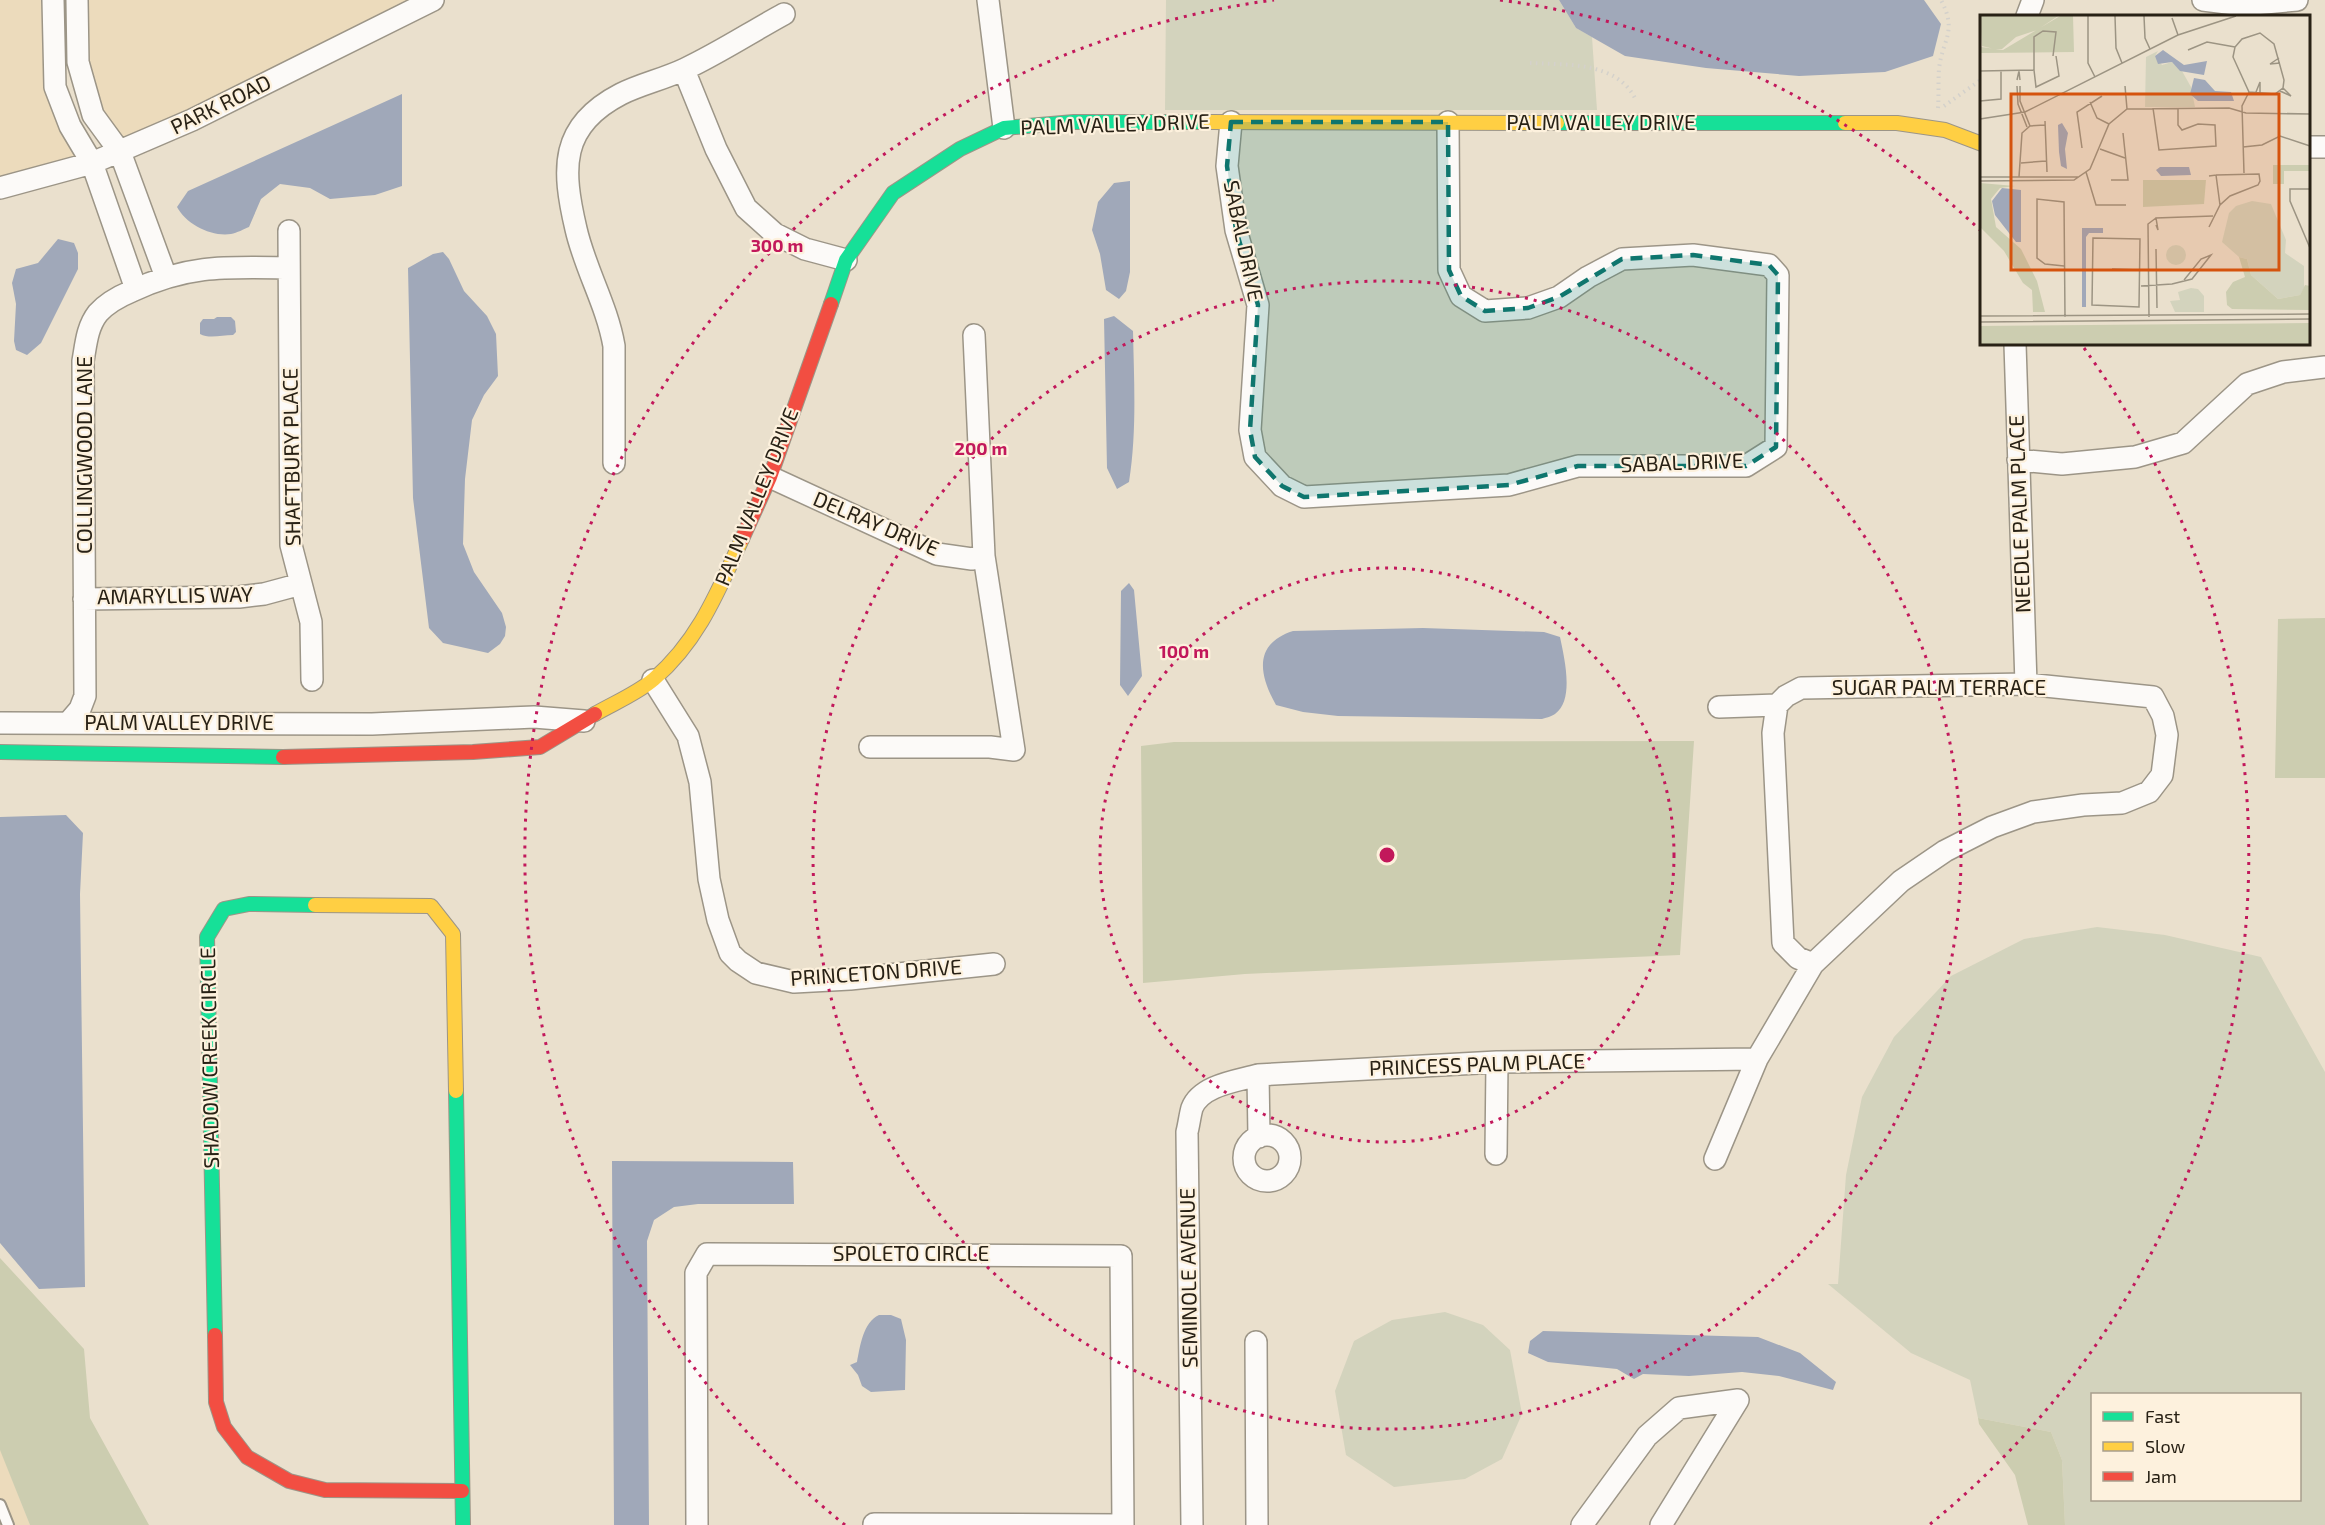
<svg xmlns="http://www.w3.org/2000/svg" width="2325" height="1525" viewBox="0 0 2325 1525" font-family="'Exo 2',sans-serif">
	<rect width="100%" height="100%" fill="#eae0cd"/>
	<path fill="#ecdbbc" d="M0 0H44L76 156 0 177Z
		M87 0H409L189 110 123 138 102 110 88 61Z
		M0 1450 1 1451 30 1525H0Z"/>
	<path fill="#d3d3bd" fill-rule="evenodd" d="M1166 0H1559L1576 28 1592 37 1597 110H1165Z
		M2097 927 2165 935 2261 957 2325 1072V1525H2065L2062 1460 2051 1432 1978 1418 1970 1380 1911 1353 1828 1284H1838L1846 1175 1862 1097 1894 1037 1951 976 2024 939ZM2092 1394H2300V1500H2092Z
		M1445 1312 1483 1325 1510 1350 1522 1414 1502 1459 1465 1479 1394 1487 1346 1455 1335 1391 1354 1341 1392 1320Z"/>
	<path fill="#cccdb0" d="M2325 618V778H2275L2278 619Z
		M1694 741 1680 955 1245 974 1143 983 1141 746 1174 742Z
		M0 1258 84 1349 90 1418 149 1525H30L0 1450Z
		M1978 1418 2051 1432 2062 1460 2065 1525H2028L2015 1475 1979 1424Z"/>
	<path fill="#a0a8b9" d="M1559 0H1924L1941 24 1933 56 1885 72 1799 76 1706 68 1625 56 1576 28Z
		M402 94V186L375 195 330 199 310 188 280 184 261 199 249 227C244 229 237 233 231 234 211 237 186 224 177 207L188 191Z
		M1130 181V272L1126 291 1119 299 1106 290 1100 254 1092 230 1098 202 1114 183Z
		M58 239 74 243 78 253V269L41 343 27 355 16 350 14 341 16 304 12 283 16 269 38 263Z
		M443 252 449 259 464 291 487 316 496 334 498 376 484 395 472 420 465 479 463 544 474 572 502 613 506 627 505 636 500 644 488 653 443 643 429 628 413 498 408 268 433 254Z
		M1114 316 1133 331C1134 381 1137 432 1129 482L1117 489 1107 468 1104 319Z
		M217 317H231L235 321 236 332 233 335C222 335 209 339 200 334V323L203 319H214Z
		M1129 583 1134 590 1142 676 1128 696 1120 685 1121 591Z
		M1423 628 1544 632 1560 637C1564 657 1575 700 1555 714 1552 716 1546 718 1542 719L1338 716 1303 712 1276 705C1259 675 1253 644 1293 631Z
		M66 815 83 833 80 894 85 1287 39 1289 0 1243V817Z
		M612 1161 793 1162 794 1204H698L674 1207 654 1220 647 1241 649 1525H614Z
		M879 1315H891L901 1319 906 1340 905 1390 871 1392 862 1386 858 1375 850 1365 857 1362C860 1347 863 1322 879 1315Z
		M1543 1331 1758 1337 1800 1353 1836 1382 1833 1390 1779 1376 1742 1372 1689 1376 1643 1374 1634 1379 1617 1369 1548 1362 1528 1353 1530 1341Z"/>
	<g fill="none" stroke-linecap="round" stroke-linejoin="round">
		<g stroke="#9c9587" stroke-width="14">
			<path id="lane" d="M0 1505 8 1525"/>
		</g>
		<g stroke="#9c9587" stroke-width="24">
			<path id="street" d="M53 0 55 87 70 126 92 163 136 289
				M77 0 78 62 93 115 120 152 166 277
				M988 0 1004 128
				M2203 0 2243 5 2297 0
				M2027 16 2033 0
				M684 70 716 149 746 208 775 234 805 249 846 260
				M1231 122 1227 166 1236 230 1258 305 1250 430 1255 457 1282 486 1304 497 1509 485 1578 466H1746L1776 447 1778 275 1769 265 1693 255 1622 259 1588 277 1559 297 1528 308 1485 311 1461 296 1449 270 1448 122
				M2308 147H2325
				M0 188 92 163 192 120 433 0
				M289 231 291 545 311 622 312 680
				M2015 344 2026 684
				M2018 460 2062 464 2135 457 2183 443 2247 384 2283 372 2325 367
				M614 463V346C607 305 585 269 576 229 562 169 559 126 621 94 641 84 664 79 685 69 719 53 751 32 784 14
				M770 477 937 554 972 559 984 556
				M84 599 239 597 264 594 301 584
				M653 680 688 736 700 782 709 879 718 920 730 953 738 961 756 973 794 982 850 979 994 964
				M1719 707 1777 705 1773 733 1783 943 1798 958 1813 964
				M0 723 372 724 534 717 584 721
				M68 723 80 709 85 696 83 361C86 344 87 327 98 313 107 303 120 296 132 291 189 264 228 267 289 268
				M870 747H990L1014 750 984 556 974 335
				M1244 1158a23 23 0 1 1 46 0a23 23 0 1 1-46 0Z
				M1259 1137 1258 1075 1497 1062 1757 1059
				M1496 1154 1497 1062
				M1715 1159 1757 1059 1813 964 1901 881 1945 851 1992 827 2033 812 2083 805 2122 803 2149 792 2162 775 2167 735 2163 716 2153 697 2026 684 1801 688 1786 696 1777 705
				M1256 1342 1257 1525
				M874 1524 1123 1525
				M697 1525 696 1273 707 1254 1121 1256 1123 1525
				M1192 1525 1187 1132C1189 1124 1190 1115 1192 1108 1201 1085 1237 1081 1258 1075
				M1582 1525 1647 1436 1679 1408 1738 1400 1661 1525"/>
		</g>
		<g stroke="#9c9587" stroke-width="16">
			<path id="fast" d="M1557 123H1845
				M831 304 846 260 893 193 960 149 1004 128 1074 122H1208
				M0 752 283 757
				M456 1091 463 1525
				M215 1335 207 937 224 909 249 904 315 905"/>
		</g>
		<g stroke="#9c9587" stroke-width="16">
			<path id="slow" d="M1208 122 1557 123
				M1845 123H1897L1945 130 1982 144
				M595 714C614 703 638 693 654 679 699 640 718 591 742 539
				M315 905 431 906 453 934 456 1091"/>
		</g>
		<g stroke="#9c9587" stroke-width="16">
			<path id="jam" d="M742 539 770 477 831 304
				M283 757 473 752 540 747 595 714
				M215 1335 216 1402 224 1427 247 1457 289 1481 325 1490 462 1491"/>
		</g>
		<path stroke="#d4d1cb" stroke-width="4" stroke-dasharray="1.5 4.5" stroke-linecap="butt" d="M1530 63C1566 65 1617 61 1636 100
			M1944 106 1982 79
			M1938 108C1939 95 1938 82 1939 69 1942 40 1958 32 1941 0"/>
		<use href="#lane" stroke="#fcfaf8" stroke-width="10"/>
		<use href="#street" stroke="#fcfaf8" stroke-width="21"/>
		<use href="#fast" stroke="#16e098" stroke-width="14"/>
		<use href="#slow" stroke="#ffcf43" stroke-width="14"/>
		<use href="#jam" stroke="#f24e42" stroke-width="14"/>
	</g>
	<path fill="#0f766e" fill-opacity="0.2" stroke="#0f766e" stroke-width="4.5" stroke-dasharray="12 8" stroke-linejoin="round" d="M1231 122H1448L1449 270 1461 296 1485 311 1528 308 1559 297 1622 259 1693 255 1769 265 1778 275 1776 447 1746 466H1578L1509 485 1304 497 1282 486 1255 457 1250 430 1258 305 1236 230 1227 166Z"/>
	<g fill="none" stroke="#c2185b" stroke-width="3" stroke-dasharray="3 6">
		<circle cx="1387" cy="855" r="287"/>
		<circle cx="1387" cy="855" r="574"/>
		<path d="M845 1525A862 862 0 0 1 1274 0M1500 0A862 862 0 0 1 1980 230M2084 348A862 862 0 0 1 1929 1525"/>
	</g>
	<g text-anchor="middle" stroke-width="4.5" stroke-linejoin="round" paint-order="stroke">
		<g font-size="21" fill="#282115" stroke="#fdf1dd">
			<text transform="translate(221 105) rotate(-26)" y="7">PARK ROAD</text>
			<text x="1601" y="130">PALM VALLEY DRIVE</text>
			<text transform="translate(1115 125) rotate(-2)" y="7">PALM VALLEY DRIVE</text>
			<text transform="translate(1243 241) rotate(78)" y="7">SABAL DRIVE</text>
			<text transform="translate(85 455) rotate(-90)" y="7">COLLINGWOOD LANE</text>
			<text transform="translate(292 457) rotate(-91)" y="7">SHAFTBURY PLACE</text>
			<text transform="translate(1682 463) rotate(-2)" y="7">SABAL DRIVE</text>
			<text transform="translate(757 497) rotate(-68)" y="7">PALM VALLEY DRIVE</text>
			<text transform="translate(2020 514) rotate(-92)" y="7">NEEDLE PALM PLACE</text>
			<text transform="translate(876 524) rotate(23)" y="7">DELRAY DRIVE</text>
			<text transform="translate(175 596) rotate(-1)" y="7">AMARYLLIS WAY</text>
			<text x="1939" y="695">SUGAR PALM TERRACE</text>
			<text x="179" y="730">PALM VALLEY DRIVE</text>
			<text transform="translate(876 973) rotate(-4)" y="7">PRINCETON DRIVE</text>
			<text transform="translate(210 1058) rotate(-91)" y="7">SHADOW CREEK CIRCLE</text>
			<text transform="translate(1477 1065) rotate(-2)" y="7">PRINCESS PALM PLACE</text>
			<text x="911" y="1261">SPOLETO CIRCLE</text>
			<text transform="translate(1189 1278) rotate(-91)" y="7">SEMINOLE AVENUE</text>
		</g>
	</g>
	<g transform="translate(1980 15)">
		<rect width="330" height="330" fill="#eae0cd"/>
		<path d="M178 36 175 41 182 50 192 47 202 56 211 72 215 92H165L166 42ZM272 186 291 189 306 225 305 238 324 251V273L320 280 298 284 271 260 267 244 259 242 242 227 249 198 256 191ZM186 240a10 10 0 1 1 20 0a10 10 0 1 1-20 0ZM211 273 218 274 224 281V297H195L190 286 200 285 198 277Z" fill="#d3d3bd"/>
		<path d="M0 1H78L57 15 36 22 22 34H14L2 31ZM80 1H93L94 37 0 38V26L1 32 23 35ZM293 150H330V156H304V169H293ZM163 165H226L224 189 163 192ZM0 168 35 171 20 173 11 184 16 212 41 234 57 266 65 297H53L52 275 43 268 24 236 0 212ZM259 242 267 244 271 260 298 284 320 280 325 270 330 271V295L252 294 247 290 246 277 253 267 265 262ZM330 308V329H0V311Z" fill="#cccdb0"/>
		<path d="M183 35 204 50 227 46 224 60 200 56 192 47 178 49 175 41ZM214 63 225 65 235 76 251 77 254 86H218L210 79ZM82 108 88 118 85 134 87 154 81 151 79 137 78 110ZM180 152H209L211 160 181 161 176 155ZM22 173 41 175V227H36L15 200 12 186ZM102 213H123V218H109L106 222V292H102Z" fill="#a0a8b9"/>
		<path fill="none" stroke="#9c9483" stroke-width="1.5" d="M108 1V48L115 62M135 1 136 33 142 48M164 1 165 23 170 34M192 3 198 20M280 18 294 29 304 65 303 73 295 79 269 77 253 42 255 32 262 24ZM330 30V54M208 35 227 27 255 32M299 43 290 49 300 48M54 55 56 72 79 61 76 41M0 56 54 55V22L63 16 76 17 73 41M37 65 39 56 40 65M37 71 38 89 47 112M40 71V86L50 111M145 71 147 94M300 76 311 81 303 73M276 77 280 67V78M0 86 21 84V56M110 87 117 103 129 109M173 93 179 135 236 131 235 110 218 109 202 115 198 110V93M0 104 45 97 198 20 256 1M65 106 67 157M263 132 282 130 300 121 330 131M102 133 97 97 122 81M120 134 145 143M41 148 66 146M106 157 116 190H146M264 158 262 91 269 77M229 161 236 160 240 190M0 162H98M39 162 42 118 50 111 65 110M131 165H148L143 118M0 166 94 165 110 154 129 109 147 94 249 93 266 98 330 99M330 174H310V186L330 233M176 210 178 215 176 203 233 201M229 212 240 190 250 181 278 170 280 166 279 159 236 160M113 223 160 224 159 292 112 290ZM176 234 177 293M84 251 65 249 57 243V184L84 187 85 302M132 254 160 255M161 271 192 269 212 264 231 240 221 244 204 265M0 301 330 299M169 302 168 209 176 203M0 307 330 304"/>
		<path fill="#d5530d" fill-opacity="0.15" stroke="#d5530d" stroke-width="3" d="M31 79H299V255H31Z"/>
		<rect width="330" height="330" fill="none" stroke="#282115" stroke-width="3"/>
	</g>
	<circle cx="1387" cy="855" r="9" fill="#c2185b" stroke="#fdf1dd" stroke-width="3"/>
	<g font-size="18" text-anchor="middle" font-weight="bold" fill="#c2185b" stroke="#fdf1dd" stroke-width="4.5" stroke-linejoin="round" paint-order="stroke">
		<text x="777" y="252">300 m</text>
		<text x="981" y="455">200 m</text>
		<text x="1184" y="658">100 m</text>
	</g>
	<rect x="2091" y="1393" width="210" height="108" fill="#fdf1dd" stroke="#a89e8d" stroke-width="1.5"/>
	<rect x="2103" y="1412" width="30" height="9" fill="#16e098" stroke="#a89e8d" stroke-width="1.5"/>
	<text x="2145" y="1423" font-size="18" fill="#282115">Fast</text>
	<rect x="2103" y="1442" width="30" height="9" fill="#ffcf43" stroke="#a89e8d" stroke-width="1.5"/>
	<text x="2145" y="1453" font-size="18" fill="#282115">Slow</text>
	<rect x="2103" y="1472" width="30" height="9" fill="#f24e42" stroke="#a89e8d" stroke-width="1.5"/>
	<text x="2145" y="1483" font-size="18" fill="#282115">Jam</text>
</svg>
